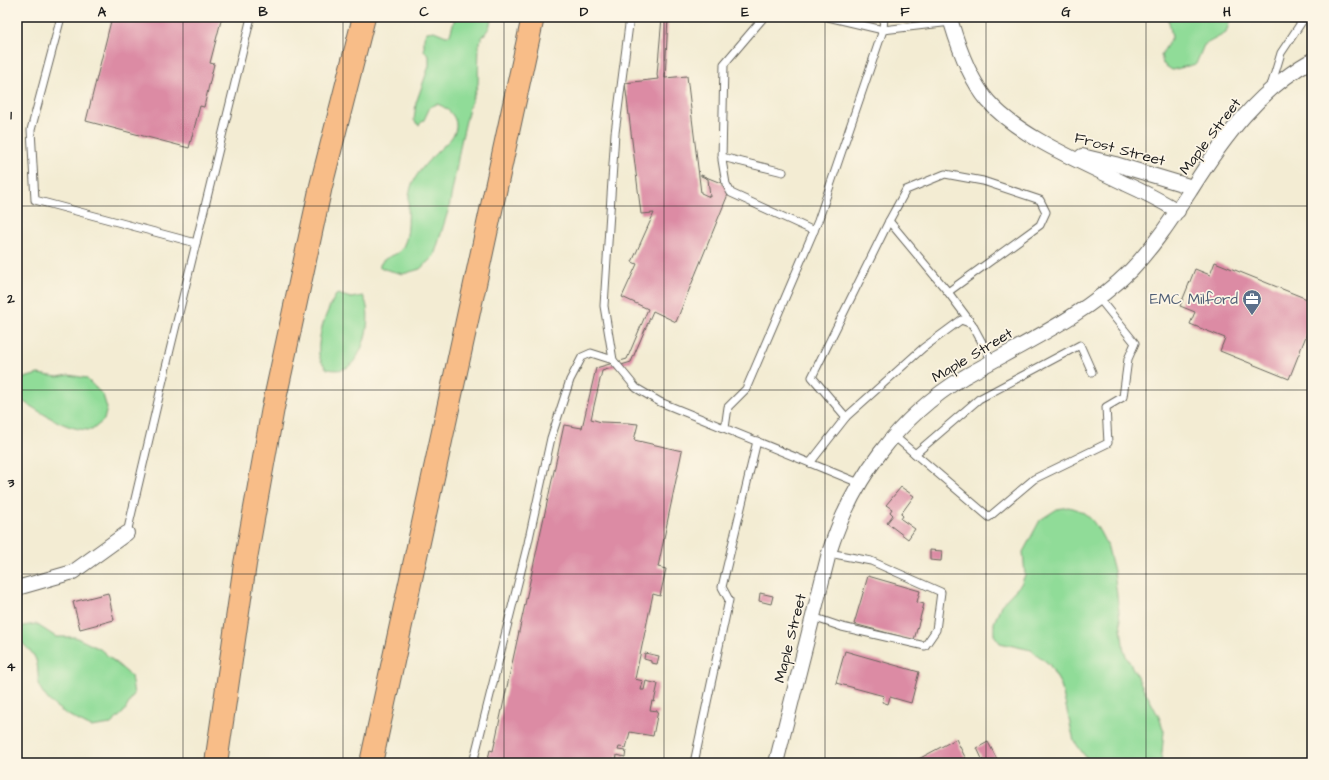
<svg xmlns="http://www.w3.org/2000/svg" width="1329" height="780" viewBox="0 0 1329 780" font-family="'Architects Daughter',sans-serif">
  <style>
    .green { fill: #90dc98; stroke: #567c5a }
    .building { fill: #dc8ba4 }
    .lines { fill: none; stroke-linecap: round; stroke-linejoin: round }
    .lane-casing { stroke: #67655c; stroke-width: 9 }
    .street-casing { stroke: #67655c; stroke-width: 16 }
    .highway-casing { stroke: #67655c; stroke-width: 24 }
    .lane { stroke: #fff; stroke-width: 7 }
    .street { stroke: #fff; stroke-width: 14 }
    .highway { stroke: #f8bd88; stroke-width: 22 }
    .grid { fill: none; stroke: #1c1c1c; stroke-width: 1; stroke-opacity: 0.55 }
    .labels { text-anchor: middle; stroke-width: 3.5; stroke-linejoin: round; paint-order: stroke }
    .street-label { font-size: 15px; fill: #1c1c1c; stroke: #fcf5e5 }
    .service-label { font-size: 15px; fill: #4e5e75; stroke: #fcf5e5; text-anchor: end }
    .neatline { fill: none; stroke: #1c1c1c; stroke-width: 1.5 }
    .grid-label { font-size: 13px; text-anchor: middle; font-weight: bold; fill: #1c1c1c }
  </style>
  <rect width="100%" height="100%" fill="#fcf5e5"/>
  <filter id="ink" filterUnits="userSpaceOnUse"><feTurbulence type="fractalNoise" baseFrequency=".025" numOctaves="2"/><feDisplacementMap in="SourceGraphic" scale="8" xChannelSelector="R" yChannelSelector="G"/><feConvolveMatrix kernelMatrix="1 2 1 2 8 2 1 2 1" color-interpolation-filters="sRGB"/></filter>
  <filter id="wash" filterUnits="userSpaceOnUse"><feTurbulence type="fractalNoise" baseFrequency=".012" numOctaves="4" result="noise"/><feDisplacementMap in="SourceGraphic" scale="16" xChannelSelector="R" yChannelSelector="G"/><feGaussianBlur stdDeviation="0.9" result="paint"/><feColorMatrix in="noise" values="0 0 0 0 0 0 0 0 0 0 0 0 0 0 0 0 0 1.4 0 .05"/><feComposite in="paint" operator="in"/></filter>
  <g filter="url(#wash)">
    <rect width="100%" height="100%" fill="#f3ecd3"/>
    <!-- green -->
    <g class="green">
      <path d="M455,17H492L489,28L479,42L478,84L469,108L461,142L449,208L434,256L420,269L403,274L380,268V265C384,255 398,257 403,247C413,228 404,203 412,184C418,171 429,160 439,150C444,145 450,141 454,134C461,120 449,108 437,104L430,107L424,120L419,125L417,124L414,120L416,103L429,66V56L424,50V37L427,32L434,31L446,36L450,35Z"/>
      <polygon points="1168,17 1231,17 1226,33 1204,45 1196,64 1172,70 1163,64 1161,55 1172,37"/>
      <path d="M338,294L351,298L363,296C374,313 365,355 348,367C342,371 334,370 327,369C324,365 320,361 319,355C317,336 326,311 336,295Z"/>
      <path d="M38,374L58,377L69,375L86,378L103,395L107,408L104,420L92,430C65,431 40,411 17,398V384L21,379Z"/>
      <path d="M1068,507C1089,510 1098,527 1106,544H1107L1114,571L1124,652L1159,717L1164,731L1161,763H1090L1074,741L1061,685L1049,664L1031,650L1000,643L994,635V623L1001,605L1021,584L1025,575L1023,552L1040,520L1057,509Z"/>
      <path d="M36,624L56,637H75L100,649L131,676L134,694L124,712L111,724L91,727C72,717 50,708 40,688C37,679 39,668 36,660C31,646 12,643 23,626Z"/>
    </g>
    <g id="blocks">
      <!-- building -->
      <g class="building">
        <polygon points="112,17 222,17 210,63 214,64 204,107 200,106 189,148 86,121"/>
        <polygon points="662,17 668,17 665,78 687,76 701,193 710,197 708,179 701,176 701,175 731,187 676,322 653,311 631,362 602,371 591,419 601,422 628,423 638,424 634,440 682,451 658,567 666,569 660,596 653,594 635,679 643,681 641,690 644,690 646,681 658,684 654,702 652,701 650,710 658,711 653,736 630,732 626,748 619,747 618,750 626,751 625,757 617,755 616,763 487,763 490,750 493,751 564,425 582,428 596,368 627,359 648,309 622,297 637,264 632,262 654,213 641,214 625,83 658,79 657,75"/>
        <polygon points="1215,262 1312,301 1312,321 1289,379 1220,351 1225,338 1190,324 1195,312 1180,306 1195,269 1210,275"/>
        <polygon points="901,487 914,496 901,514 903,516 901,519 915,529 908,539 887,523 893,515 890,512 892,509 886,505"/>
        <polygon points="930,550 942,551 941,561 930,560"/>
        <polygon points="868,576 920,591 917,602 924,604 914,640 854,624"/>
        <polygon points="108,593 114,620 80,629 73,602"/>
        <polygon points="760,593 773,596 771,604 759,601"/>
        <polygon points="845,651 919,672 911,703 890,697 888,704 882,702 884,696 836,683"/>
        <polygon points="645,653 659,656 657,664 651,663 651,661 644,659"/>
        <polygon points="956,739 968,763 913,763 913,762"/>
        <polygon points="988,742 999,763 984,763 977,748"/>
      </g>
    </g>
  </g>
  <g filter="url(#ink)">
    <use href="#blocks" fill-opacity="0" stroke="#67655c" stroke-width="1"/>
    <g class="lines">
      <defs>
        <g id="lane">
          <polyline points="61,17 31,130 35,200 196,243"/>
          <polyline points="630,17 615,133 604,306 613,360 636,388 660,402 859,483"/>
          <polyline points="764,17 724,64 722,160 726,184 731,193 814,231"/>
          <polyline points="884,17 883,30 951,22 950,19"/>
          <polyline points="1271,86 1281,53 1305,17"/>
          <polyline points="722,157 783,172"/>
          <polyline points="889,221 948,292"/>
          <polyline points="846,417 812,377 889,221 906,190 945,174 983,181 1040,200 1046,212 1040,225 948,292 972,324"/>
          <polyline points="725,428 728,407 746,389 818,221 883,30 828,17"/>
          <polyline points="894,436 989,517 1034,479 1108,443 1106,407 1123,397 1128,359 1135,343 1098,297"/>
          <polyline points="915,454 979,399 1080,345 1092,372"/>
          <polyline points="810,463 846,417 923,348 961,320 972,324 992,361"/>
          <polyline points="127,533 170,350 251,17"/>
          <polyline points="813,617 842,627 925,646 936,630 941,592 871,561 829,553"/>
          <polyline points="473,763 528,543 551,438 570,380 582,357 591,353 613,360"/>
          <polyline points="694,763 729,600 722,587 757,441"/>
        </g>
        <g id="street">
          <path d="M951,22C959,49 970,80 988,101C1019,137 1084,163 1126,184C1144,192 1161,201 1178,211"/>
          <polyline points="1082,156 1115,164 1192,187"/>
          <polyline points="17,588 73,572 127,533"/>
          <path d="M776,763L829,553C852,480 898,417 964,377C1020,345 1085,316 1131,270C1155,245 1173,217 1192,188C1224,137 1259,90 1312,60"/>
        </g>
        <g id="highway">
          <polyline points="216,763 245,564 273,408 321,186 364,17"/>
          <polyline points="371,763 533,17"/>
        </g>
      </defs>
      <!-- lane casing -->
      <use href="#lane" class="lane-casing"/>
      <!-- street casing -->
      <use href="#street" class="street-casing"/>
      <!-- highway casing -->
      <use href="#highway" class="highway-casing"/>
      <!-- lane -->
      <use href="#lane" class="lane"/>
      <!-- street -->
      <use href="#street" class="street"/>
      <!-- highway -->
      <use href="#highway" class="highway"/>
    </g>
  </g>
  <!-- grid -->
  <path class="grid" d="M183,17V763M343,17V763M504,17V763M664,17V763M825,17V763M986,17V763M1146,17V763M17,206H1312M17,390H1312M17,574H1312"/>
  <!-- icons -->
  <defs>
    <symbol id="office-pin" viewBox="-11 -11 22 30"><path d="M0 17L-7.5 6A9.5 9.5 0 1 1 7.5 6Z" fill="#5c6f8a" stroke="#fcf5e5"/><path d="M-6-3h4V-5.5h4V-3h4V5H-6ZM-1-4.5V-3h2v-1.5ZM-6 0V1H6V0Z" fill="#fff"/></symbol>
  </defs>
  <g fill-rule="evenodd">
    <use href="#office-pin" x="1241" y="288" width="22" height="30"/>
  </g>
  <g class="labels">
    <!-- street labels -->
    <g class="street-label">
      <text transform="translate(1210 136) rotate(-53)" y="5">Maple Street</text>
      <text transform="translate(1120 149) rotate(15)" y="5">Frost Street</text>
      <text transform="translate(972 355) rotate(-31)" y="5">Maple Street</text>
      <text transform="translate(790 638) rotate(-76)" y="5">Maple Street</text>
    </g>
    <!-- service labels -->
    <g class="service-label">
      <text x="1238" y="304">EMC Milford</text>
    </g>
  </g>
  <!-- margin -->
  <rect width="1329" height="780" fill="none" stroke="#fcf5e5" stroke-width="44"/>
  <rect x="22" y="22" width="1285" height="736" class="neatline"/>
  <g class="grid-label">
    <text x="102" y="16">A</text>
    <text x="263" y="16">B</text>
    <text x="424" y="16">C</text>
    <text x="584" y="16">D</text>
    <text x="745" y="16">E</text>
    <text x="905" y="16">F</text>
    <text x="1066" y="16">G</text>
    <text x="1227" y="16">H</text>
    <text x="11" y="119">1</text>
    <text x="11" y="303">2</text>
    <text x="11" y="487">3</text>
    <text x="11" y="671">4</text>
  </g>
</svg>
